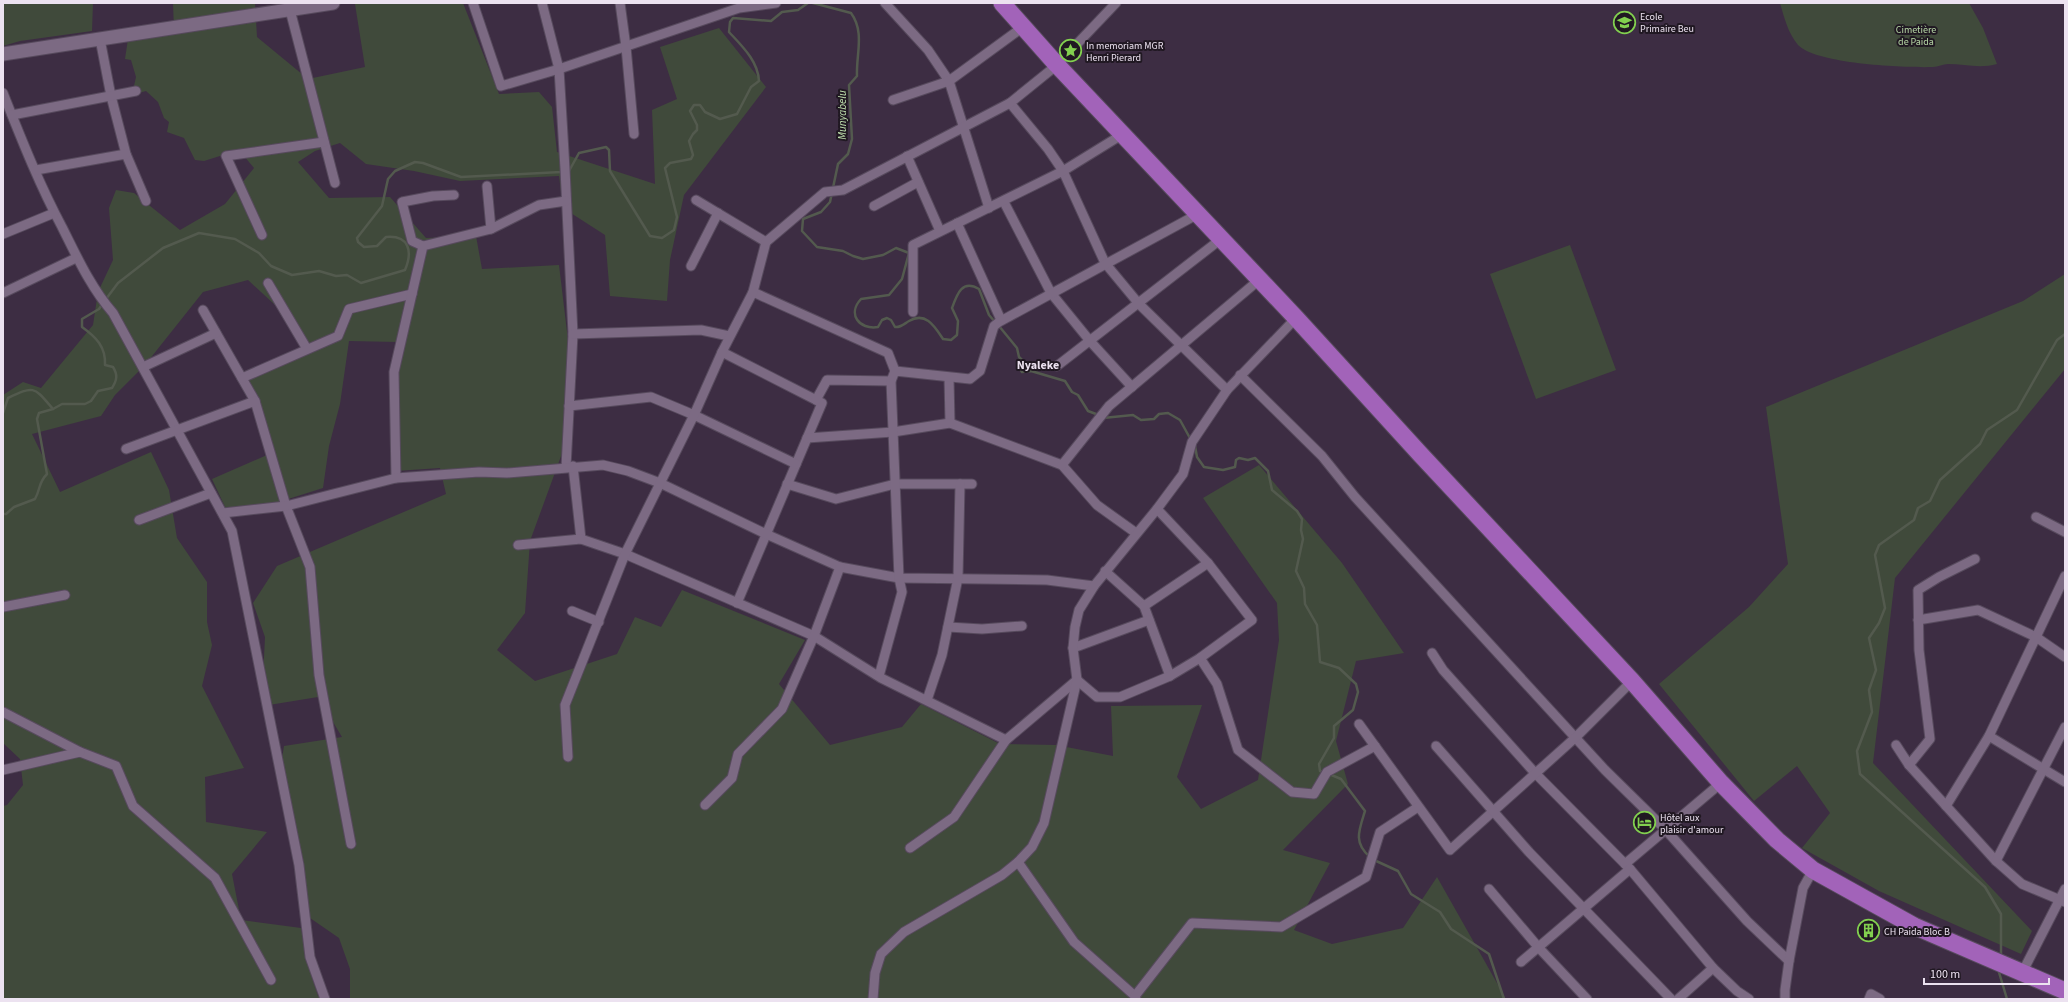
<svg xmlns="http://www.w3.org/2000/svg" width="2068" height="1002" viewBox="0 0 2068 1002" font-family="'Source Sans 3',sans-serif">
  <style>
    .green { fill: #404a3b }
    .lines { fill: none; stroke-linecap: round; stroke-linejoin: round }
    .stream { stroke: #535a4e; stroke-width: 2.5 }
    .street-casing { stroke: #574a5d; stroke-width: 11 }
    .secondary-casing { stroke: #574a5d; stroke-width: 15 }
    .highway-casing { stroke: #574a5d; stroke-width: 19 }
    .street { stroke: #7c6a83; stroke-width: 9 }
    .secondary { stroke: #7c6a83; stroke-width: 13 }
    .highway { stroke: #a263b9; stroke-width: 17 }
    .labels { text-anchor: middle; stroke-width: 4; stroke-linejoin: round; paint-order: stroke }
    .poi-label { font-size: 10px; fill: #ece2f0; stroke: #201822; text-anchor: start }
    .park-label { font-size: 10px; fill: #b8d9a7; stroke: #201822 }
    .water-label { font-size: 11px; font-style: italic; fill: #bfdfae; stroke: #201822 }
    .quarter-label { font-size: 12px; font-weight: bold; fill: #ece2f0; stroke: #201822 }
  </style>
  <rect width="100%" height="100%" fill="#3d2d43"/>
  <!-- green -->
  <g class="green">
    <polygon points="3,3 93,3 92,31 20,41 3,46"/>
    <polygon points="173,3 255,3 257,37 308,79 365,67 355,4 463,3 499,94 539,92 552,107 557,152 655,184 652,110 677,99 660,47 719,28 766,87 684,195 670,260 667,301 610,296 605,235 563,208 559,176 460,181 414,171 366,164 340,143 315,151 298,162 329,198 390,197 426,238 476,236 482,269 559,265 568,340 564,448 530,541 525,613 497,650 535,681 617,654 635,617 661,627 682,590 805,640 779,684 830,745 902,727 921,704 1000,744 1056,745 1113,756 1111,706 1202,705 1177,777 1201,809 1258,780 1279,640 1277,603 1203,498 1259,465 1342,563 1404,653 1356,661 1336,741 1348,784 1283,850 1330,863 1294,930 1332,944 1403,928 1437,877 1506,999 350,999 350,969 339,938 310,918 280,771 284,746 342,737 318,697 269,705 263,678 265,637 253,603 277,566 446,494 440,468 396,471 398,342 349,341 340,404 329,446 323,488 263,507 226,509 212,479 267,455 248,373 308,346 275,305 248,280 203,292 145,365 115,395 101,416 32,434 60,492 151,452 169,490 177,538 207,582 207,622 212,645 202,686 244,768 205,777 206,822 267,832 232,874 241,920 301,928 306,959 318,996 330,999 3,999 3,806 7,805 23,785 20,759 3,743 3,395 23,382 41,388 93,325 98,292 113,260 109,208 116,190 134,193 180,230 225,204 254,168 239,150 204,161 195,160 184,138 167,132 169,122 164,118 158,102 146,91 132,95 136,77 131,60 125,59 128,39 174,31"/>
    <path d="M1780,3H1969L1983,28L1997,64C1980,69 1964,64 1948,64C1943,64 1938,67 1933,67C1906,68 1816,64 1798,45C1788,33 1784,17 1780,3Z"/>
    <polygon points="1570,245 1616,370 1536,399 1490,274"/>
    <polygon points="2065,274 2065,369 1895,578 1873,763 2032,931 2021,954 1879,891 1802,848 1830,813 1797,766 1754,801 1659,684 1749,607 1788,564 1766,407 2023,301"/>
  </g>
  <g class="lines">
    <!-- stream -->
    <g class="stream">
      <path d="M813,3L851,13C865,32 856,54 857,76L849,85L852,139L848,154L838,164L830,202L821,212L803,219L802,231L817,247L843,251L853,256L863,259L883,255L896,248L909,253L902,279L889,295L861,299C847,314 859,330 878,327L882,320L887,318L891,320L895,327C900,328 904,324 909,321C926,311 935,327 943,339L951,340L957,335L958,321L952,308C957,294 962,279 979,289L989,315L995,322"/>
      <path d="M106,299L118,283L163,248L199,233L235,239L259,253L271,266L292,275L319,271L336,276L347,275L361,283L405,270C413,251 409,235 386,237L377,246L364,247L358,242L357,238L382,206L388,179L395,171L415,162L423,163L461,177L561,172L569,171L579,153L606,147L609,150L610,171L650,236L662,238L674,230L677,217L665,168L670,163L691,159L693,155L689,141L693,134L697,130V125L690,111L694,105H700L705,112L720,119L737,114L751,87L759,81C758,61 742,46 729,32L730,22L733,18L771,21L782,12L798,10L808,3"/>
      <polyline points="999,326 1017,348 1019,357 1024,362 1020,369 1022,372 1031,371 1065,381 1072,392 1078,395 1088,411 1096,414 1098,417"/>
      <path d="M3,413L8,398C35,385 34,387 53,409L62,404H85L91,401L98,391L112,388C117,380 118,375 113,367L105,365C106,347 96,337 82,327V319L99,309L103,303"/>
      <polyline points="1103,418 1133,415 1141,420 1154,419 1159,414 1168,413 1180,420 1191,440"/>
      <polyline points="1195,446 1197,457 1204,467 1223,470 1235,467 1236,460 1239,458 1248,460 1255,458 1268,471 1272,490 1297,511 1302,519 1301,530 1303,539 1296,571 1304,588 1305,604 1317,625 1320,662 1339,668 1356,684 1358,692 1353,710 1334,726 1334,738 1319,764 1320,771 1324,772"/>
      <path d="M3,514H6L14,507L35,499C41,488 38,483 47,474L37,419L39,413L53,409"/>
      <path d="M1329,774L1341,779L1365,811C1359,830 1353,843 1370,857"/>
      <polyline points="1374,860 1398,871 1411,894 1440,912 1451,929 1489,954 1504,999"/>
      <polyline points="2001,955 2001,914 1985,887 1860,774 1857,751 1872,712 1869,690 1876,670 1869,638 1879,623 1885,608 1875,555 1879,545 1914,520 1918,508 1930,501 1940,480 1980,444 1987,430 2017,410 2057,340 2065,334"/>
      <polyline points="1998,969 2007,999"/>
    </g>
    <defs>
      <g id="street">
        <polyline points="473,3 501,86 559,69 739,8 776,3"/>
        <polyline points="542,3 559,69 565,169 573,334 566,467"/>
        <polyline points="620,3 626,47 634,134"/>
        <polyline points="885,3 928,50 949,81 989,208"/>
        <polyline points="290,10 335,183"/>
        <polyline points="100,39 111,96 126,154 146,201"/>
        <path d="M3,93C21,138 39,184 62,227C77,257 91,288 113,313L232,531L299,865L310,957L325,999"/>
        <polyline points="893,100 949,81 1023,27"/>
        <polyline points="1010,103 1048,149 1063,171 1105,263 1139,304 1227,390"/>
        <polyline points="12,115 136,91"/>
        <polyline points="907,156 940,231"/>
        <polyline points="36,170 126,154"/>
        <polyline points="487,186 491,229"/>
        <polyline points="696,200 766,242"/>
        <polyline points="1004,202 1051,293 1090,341 1132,387"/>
        <polyline points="874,206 918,182"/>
        <polyline points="957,223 1001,320"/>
        <polyline points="3,234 54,213"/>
        <polyline points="262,235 226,156 324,142"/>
        <polyline points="423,246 412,241 402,202 433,196 454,195"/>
        <polyline points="691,266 718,213"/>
        <polyline points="268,283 307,349"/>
        <polyline points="753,292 888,353 895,371"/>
        <polyline points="3,293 76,258"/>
        <polyline points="203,310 255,401 286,506 310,567 319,675 351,844"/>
        <polyline points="913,312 913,245 1063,171 1123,134"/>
        <polyline points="573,334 701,330 729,336"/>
        <polyline points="722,352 822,403 737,603"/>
        <polyline points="1057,366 1221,239"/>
        <polyline points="143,367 216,333"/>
        <polyline points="1240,375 1322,456 1355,497 1605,770 1665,829 1747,921 1789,961"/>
        <polyline points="242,378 338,336 349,309 412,294"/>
        <polyline points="949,378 950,423"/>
        <polyline points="816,400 827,380 891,381"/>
        <polyline points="569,406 651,397 694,415 796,464"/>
        <polyline points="807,438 893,432 950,423 1062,465 1097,505 1136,533"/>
        <polyline points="126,449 255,401"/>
        <polyline points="1062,465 1109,406 1259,280"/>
        <polyline points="573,466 581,539"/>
        <polyline points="396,478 394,372 423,246 491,229 539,205 566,201"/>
        <polyline points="787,484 836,499 895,484 972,484"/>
        <polyline points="223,513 286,506 396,478 479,472 507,473 603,465 628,471 660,483 766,534 840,567 899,578 1047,580 1094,586"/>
        <polyline points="2036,517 2065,532"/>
        <polyline points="139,520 211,493"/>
        <polyline points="518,545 581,539 625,554 814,636 881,678 1006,740"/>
        <polyline points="1105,571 1144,606 1170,676"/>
        <polyline points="1144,606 1208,563"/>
        <polyline points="3,607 65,595"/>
        <polyline points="572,611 599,622"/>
        <polyline points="1918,620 1978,610 2036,637 2065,657"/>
        <polyline points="948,627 982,629 1022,626"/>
        <polyline points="1073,648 1149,620"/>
        <polyline points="1432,653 1443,670 1535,773 1630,869 1713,968 1737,991 1749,999"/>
        <polyline points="1200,658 1217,684 1238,750 1292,792 1314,794 1327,772 1375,746"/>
        <polyline points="879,676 902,592 899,578 891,381 895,371 970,379 980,371 994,326 999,322 1198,214"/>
        <polyline points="927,700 942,655 958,578 960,484"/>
        <polyline points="3,712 80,752 116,766 133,806 215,878 271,980"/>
        <polyline points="1359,724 1450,850 1576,737 1632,681"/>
        <polyline points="1989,736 2065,782"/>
        <polyline points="1896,745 1909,765 1996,861 2022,884 2065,902"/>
        <polyline points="1436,746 1529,852 1671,999"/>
        <polyline points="568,757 565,705 625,554 694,415 722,352 753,292 766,242 825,192 843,190 1010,103 1057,65 1116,3"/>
        <polyline points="1909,765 1930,739 1919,650 1918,590 1939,577 1975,559"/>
        <polyline points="3,770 80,752"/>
        <polyline points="705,805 732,778 738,754 782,709 814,636 840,567"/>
        <polyline points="1946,806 1989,736 2065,576"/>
        <polyline points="910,848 954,817 1006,740 1077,680 1097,697 1120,697 1170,676 1200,658 1252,620 1208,563 1157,509"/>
        <polyline points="1996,861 2065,727"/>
        <polyline points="1018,862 1074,942 1135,996 1136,999"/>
        <polyline points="1625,864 1721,783"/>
        <polyline points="1489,889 1539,948 1587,999"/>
        <polyline points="1521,962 1630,869"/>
        <polyline points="2023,971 2065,889"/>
        <polyline points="1135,996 1192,923 1281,927 1366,877 1380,832 1418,807"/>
        <polyline points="873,999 875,973 881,954 904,932 1002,875 1018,862 1032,847 1044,823 1077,680 1073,648 1075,627 1079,610 1094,586 1157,509 1183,474 1192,442 1227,390 1296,318"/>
        <polyline points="1678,999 1713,968"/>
        <polyline points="1785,999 1785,990 1789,961 1803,888 1813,870"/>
        <polyline points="1869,999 1871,994 1880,999"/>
      </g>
      <polyline id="secondary" points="3,54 333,3"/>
      <polyline id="highway" points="1002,3 1057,65 1296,318 1421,455 1632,681 1721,783 1777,840 1813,870 1914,926 2065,991"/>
    </defs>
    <!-- street casing -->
    <use href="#street" class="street-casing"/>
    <!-- secondary casing -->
    <use href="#secondary" class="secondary-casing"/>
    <!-- highway casing -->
    <use href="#highway" class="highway-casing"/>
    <!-- street -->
    <use href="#street" class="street"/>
    <!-- secondary -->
    <use href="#secondary" class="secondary"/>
    <!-- highway -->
    <use href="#highway" class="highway"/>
  </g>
  <!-- icons -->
  <defs>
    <symbol id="school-ring" viewBox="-11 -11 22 22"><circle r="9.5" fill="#201822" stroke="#82d04f" stroke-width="1.5"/><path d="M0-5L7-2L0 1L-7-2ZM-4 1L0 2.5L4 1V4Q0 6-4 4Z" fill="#82d04f"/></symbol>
    <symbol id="sight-ring" viewBox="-11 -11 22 22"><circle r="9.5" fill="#201822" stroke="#82d04f" stroke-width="1.5"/><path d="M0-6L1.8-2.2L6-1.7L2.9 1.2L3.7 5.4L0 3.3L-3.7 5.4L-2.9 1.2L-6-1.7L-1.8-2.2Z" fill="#82d04f"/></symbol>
    <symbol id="hotel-ring" viewBox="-11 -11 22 22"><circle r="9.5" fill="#201822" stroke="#82d04f" stroke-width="1.5"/><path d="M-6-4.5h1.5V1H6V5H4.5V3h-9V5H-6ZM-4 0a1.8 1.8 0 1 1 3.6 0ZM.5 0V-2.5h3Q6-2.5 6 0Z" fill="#82d04f"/></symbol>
    <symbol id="building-ring" viewBox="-11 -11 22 22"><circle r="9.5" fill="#201822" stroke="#82d04f" stroke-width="1.5"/><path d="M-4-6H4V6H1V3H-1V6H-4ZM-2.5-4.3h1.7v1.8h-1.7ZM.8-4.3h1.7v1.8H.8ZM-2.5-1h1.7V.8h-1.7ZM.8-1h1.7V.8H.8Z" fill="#82d04f"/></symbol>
  </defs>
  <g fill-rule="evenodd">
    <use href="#school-ring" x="1612" y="10" width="25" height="25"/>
    <use href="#sight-ring" x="1058" y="38" width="25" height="25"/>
    <use href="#hotel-ring" x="1632" y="810" width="25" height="25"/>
    <use href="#building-ring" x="1856" y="918" width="25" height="25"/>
  </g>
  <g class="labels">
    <!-- poi labels -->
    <g class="poi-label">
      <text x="1640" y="20">Ecole<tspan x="1640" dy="12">Primaire Beu</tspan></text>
      <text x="1086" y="49">In memoriam MGR<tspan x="1086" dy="12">Henri Pierard</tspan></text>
      <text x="1660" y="821">Hôtel aux<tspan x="1660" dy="12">plaisir d'amour</tspan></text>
      <text x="1884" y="935">CH Paida Bloc B</text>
    </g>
    <!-- park labels -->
    <g class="park-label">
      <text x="1916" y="33">Cimetière<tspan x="1916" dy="12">de Paida</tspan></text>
    </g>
    <!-- water labels -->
    <g class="water-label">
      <text transform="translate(842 115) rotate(-90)" y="4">Munyabelu</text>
    </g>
    <!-- quarter labels -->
    <g class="quarter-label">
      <text x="1038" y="369">Nyaleke</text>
    </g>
  </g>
  <!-- border -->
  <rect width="2068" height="1002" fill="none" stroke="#ece2f0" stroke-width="8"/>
  <!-- scale -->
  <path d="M1924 978v6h125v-6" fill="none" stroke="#ece2f0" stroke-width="2"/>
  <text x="1930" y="978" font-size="12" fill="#ece2f0" stroke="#201822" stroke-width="3" paint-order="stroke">100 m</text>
</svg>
